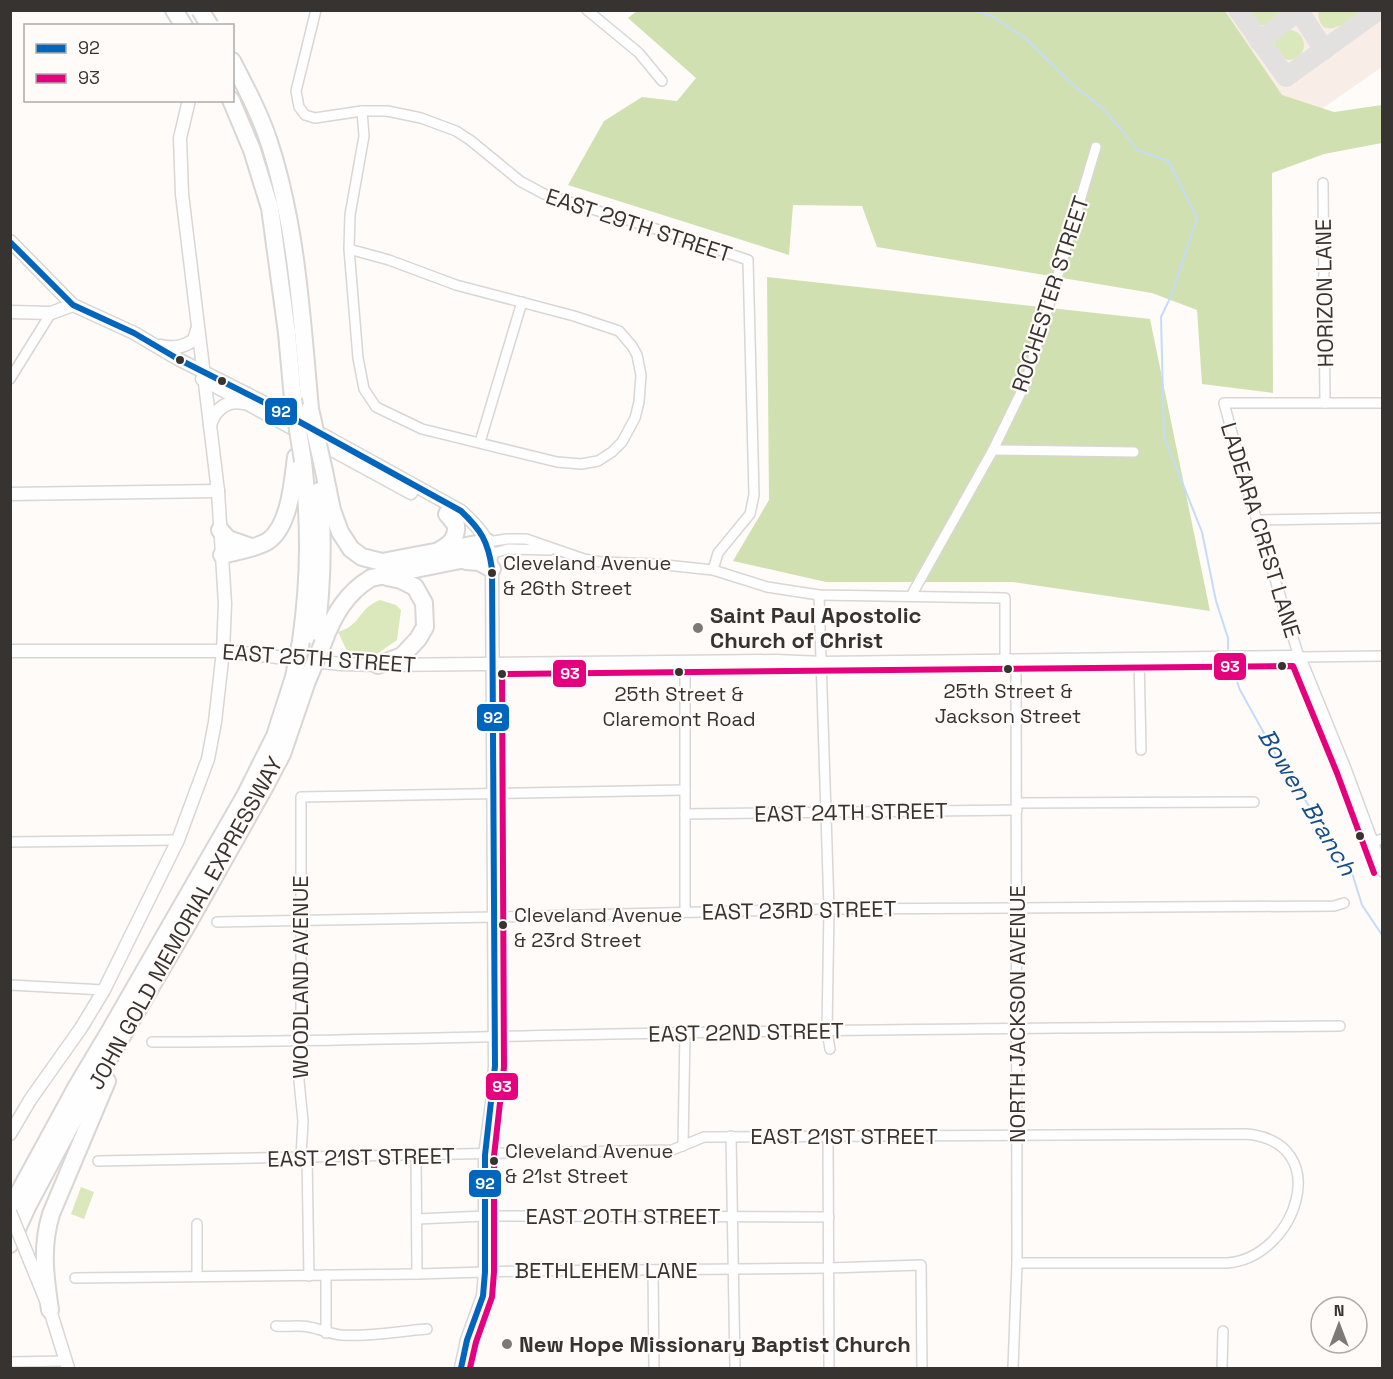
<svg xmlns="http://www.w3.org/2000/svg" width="1393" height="1379" viewBox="0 0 1393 1379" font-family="'Space Grotesk',sans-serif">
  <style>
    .built { fill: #f9eee7 }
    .green { fill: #dbe8bc }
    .forest { fill: #d1e0b0 }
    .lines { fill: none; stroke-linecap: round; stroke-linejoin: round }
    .stream { stroke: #c5dcf8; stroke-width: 2 }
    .taxiway { stroke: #e3e1e0; stroke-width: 20 }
    .street-casing { stroke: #d9d6d4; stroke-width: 12 }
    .secondary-casing { stroke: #d9d6d4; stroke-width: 15 }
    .highway-casing { stroke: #d9d6d4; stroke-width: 20 }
    .street { stroke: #fffefe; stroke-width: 9 }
    .secondary { stroke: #fffefe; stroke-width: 12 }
    .highway { stroke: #fffefe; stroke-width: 16 }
    .secondary-bridge-casing { stroke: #d9d6d4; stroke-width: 15; stroke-linecap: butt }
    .highway-bridge-casing { stroke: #d9d6d4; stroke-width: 20; stroke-linecap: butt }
    .secondary-bridge { stroke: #fffefe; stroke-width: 12 }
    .highway-bridge { stroke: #fffefe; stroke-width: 16 }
    .bus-1-casing { stroke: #fffbf8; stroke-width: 10 }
    .bus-2-casing { stroke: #fffbf8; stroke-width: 10 }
    .bus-1 { stroke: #0065bd; stroke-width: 6 }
    .bus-2 { stroke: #e5007d; stroke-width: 6 }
    .bus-dot { fill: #373331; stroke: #fffbf8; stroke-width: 2 }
    .poi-dot { fill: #7d7977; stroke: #fffbf8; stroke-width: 2 }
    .labels { text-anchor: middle; stroke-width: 4.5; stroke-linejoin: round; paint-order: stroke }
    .bus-label { font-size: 20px; fill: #373331; stroke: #fffbf8; text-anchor: start }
    .street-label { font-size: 22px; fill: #373331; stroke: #fffbf8 }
    .poi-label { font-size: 22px; font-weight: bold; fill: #373331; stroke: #fffbf8; text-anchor: start }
    .water-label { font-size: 24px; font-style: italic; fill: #134e8a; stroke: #fffbf8 }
    .line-badge { stroke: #fffbf8; stroke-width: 2 }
    .badge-label { font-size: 16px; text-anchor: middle; font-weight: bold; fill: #fff }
  </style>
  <rect width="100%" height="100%" fill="#fefbf9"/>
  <!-- built -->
  <polygon class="built" points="1222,11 1382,11 1382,67 1287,133"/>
  <!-- green -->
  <g class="green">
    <path d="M1247,11V10L1290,11C1276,21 1256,37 1247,11Z"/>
    <path d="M1318,11V10L1363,11C1350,20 1319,45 1318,11Z"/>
    <circle cx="1289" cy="45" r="15"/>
    <path d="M380,600L396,605L401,610L397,640L374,656L346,655L347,651L338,632C362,625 357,609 380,600Z"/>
    <polygon points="81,1187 94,1192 84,1219 71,1214"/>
  </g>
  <!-- forest -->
  <g class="forest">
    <polygon points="637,11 1225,11 1282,95 1334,112 1382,105 1382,143 1324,154 1272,173 1273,393 1202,384 1197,310 1152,293 877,247 862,206 793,205 789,255 568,185 604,121 642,97 677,101 696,78 628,18"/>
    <polygon points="767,277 1150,319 1210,611 1013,582 826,582 733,561 769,500"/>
  </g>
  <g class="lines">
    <!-- stream -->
    <g class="stream">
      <polyline points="971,10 990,15 1025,38 1074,86 1101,107 1121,129 1137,150 1168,161 1197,218 1172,294 1161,317 1164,437 1202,532 1216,601 1228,638 1228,649"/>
      <polyline points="1232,668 1240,690 1275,753 1327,834 1333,847 1352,873 1362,905 1382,935"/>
    </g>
    <!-- taxiway -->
    <g class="taxiway">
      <polyline points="1238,10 1286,77 1379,10"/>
      <polyline points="1299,11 1324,50"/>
      <polyline points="1259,41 1300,10"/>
    </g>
    <defs>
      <g id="street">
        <polyline points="316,10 296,91 299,107 305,115 315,118 362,111 387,111 421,118 456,131 470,140 520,181 544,194 672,234 748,260 754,495 750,514 718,553 713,570"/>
        <polyline points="587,10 639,53 662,81"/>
        <polyline points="1323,183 1325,403"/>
        <polyline points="349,249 389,260 456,285 574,316 619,331 632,346 637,355 641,375 639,402 635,418 622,442 612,452 598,461 581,464 557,462 422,429 376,407 364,389 358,358 349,249 350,215 364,136 362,111"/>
        <polyline points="10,379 51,313"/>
        <polyline points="1382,403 1224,403 1246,485 1299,657 1382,656"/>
        <polyline points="480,442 522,302"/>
        <polyline points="993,450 1134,452"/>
        <polyline points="1257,520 1382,518"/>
        <polyline points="487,542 507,539 526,539 584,559 601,562 656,564 713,570 767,587 819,595 1005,598 1005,660"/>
        <polyline points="490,554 508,549 550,550"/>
        <polyline points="819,595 829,909 827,1031 830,1049"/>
        <polyline points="911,596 993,450 1026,382 1096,147"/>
        <polyline points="1139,658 1141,750"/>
        <polyline points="685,662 685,911"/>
        <polyline points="1017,803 1254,802"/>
        <polyline points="685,814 1017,810"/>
        <polyline points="10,842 178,840"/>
        <polyline points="1373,842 1382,839"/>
        <polyline points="217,922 495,917 829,909 1334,906 1344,903"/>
        <polyline points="10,985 104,990"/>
        <path d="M152,1042C305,1042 458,1037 612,1034C854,1029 1097,1028 1340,1026"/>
        <polyline points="731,1136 735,1368"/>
        <polyline points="828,1137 829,1368"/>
        <polyline points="683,1146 685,1033"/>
        <polyline points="416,1155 417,1274"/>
        <polyline points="301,1157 303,1121 299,1081 301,1042 301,797 685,790"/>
        <polyline points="307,1158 309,1276"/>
        <path d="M98,1161L672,1150L704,1137L1246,1134C1336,1142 1296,1258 1227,1263H1017"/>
        <polyline points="417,1219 485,1216 829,1217"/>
        <polyline points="197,1224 197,1276"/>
        <polyline points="653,1270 654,1368"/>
        <polyline points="75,1278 417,1274 521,1271 829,1268 921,1265 922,1368"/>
        <path d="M276,1326C287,1327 299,1325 309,1327C321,1329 330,1334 341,1335C371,1337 398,1331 427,1329"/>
        <polyline points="326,1333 326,1275"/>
        <polyline points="10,1362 67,1361"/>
        <polyline points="1013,1368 1017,1263 1016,660"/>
        <polyline points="1222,1368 1223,1331"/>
      </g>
      <g id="secondary">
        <path d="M10,241L73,305L134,333L178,359L269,405L461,511C484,532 488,538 492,569L495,1066L493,1096L485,1155V1272L483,1296L467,1340L461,1368"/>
        <polyline points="10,312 51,313 73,305"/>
        <path d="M161,346C174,349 183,347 194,340L197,330"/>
        <polyline points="202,379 411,493"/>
        <path d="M210,426C213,411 227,399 243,403"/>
        <polyline points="10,494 218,491"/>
        <polyline points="10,651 223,651 341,664 378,665 776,661 822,663 1299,657 1345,770 1382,870"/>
        <polyline points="10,1134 30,1100 81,1028 104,990 178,840 208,759 215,722 223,651 225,604 218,491 182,194 180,138 189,100"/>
        <polyline points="30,1261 50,1310 68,1368"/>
      </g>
      <g id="highway">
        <polyline points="174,10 184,26"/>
        <path d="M232,61C246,88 261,116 270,145C297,229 302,321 310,409"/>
        <polyline points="231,100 252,150 270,208 287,333 293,399"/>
        <polyline points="324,471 332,510 340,532 351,549 362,557 382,562 487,542"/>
        <polyline points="220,530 228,539 251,547"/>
        <path d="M440,550C451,544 457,538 456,525L447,514"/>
        <path d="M222,555C237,551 255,549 268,541C290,526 293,480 296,457"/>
        <polyline points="466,561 479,562 492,569"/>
        <path d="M301,641C310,577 310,524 303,461"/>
        <path d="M315,642C322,591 324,542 319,491"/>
        <path d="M323,643C333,616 346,593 371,578L490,554"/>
        <polyline points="378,665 402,656 418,639 425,627 424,603 415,587 401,580 387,577"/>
        <polyline points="10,1209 77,1086 111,1029 245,796 275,736 294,677"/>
        <polyline points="10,1244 28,1205 77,1113 190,920 264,788 282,754 307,681"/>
        <path d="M50,1310C45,1277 41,1247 51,1214L107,1081"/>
      </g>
    </defs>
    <!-- street casing -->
    <use href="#street" class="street-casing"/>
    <!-- secondary casing -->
    <use href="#secondary" class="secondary-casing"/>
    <!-- highway casing -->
    <use href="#highway" class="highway-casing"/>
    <!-- street -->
    <use href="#street" class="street"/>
    <!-- secondary -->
    <use href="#secondary" class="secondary"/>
    <!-- highway -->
    <use href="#highway" class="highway"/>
    <defs>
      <polyline id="secondary-bridge" points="10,1212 30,1261"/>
      <g id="highway-bridge">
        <polyline points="200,10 210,26"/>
        <polyline points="293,399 303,461"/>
        <polyline points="310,409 324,471"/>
        <polyline points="294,677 301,641"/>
        <polyline points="307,681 323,643"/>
      </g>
    </defs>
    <!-- secondary-bridge casing -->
    <use href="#secondary-bridge" class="secondary-bridge-casing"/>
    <!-- highway-bridge casing -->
    <use href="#highway-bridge" class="highway-bridge-casing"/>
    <!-- secondary-bridge -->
    <use href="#secondary-bridge" class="secondary-bridge"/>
    <!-- highway-bridge -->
    <use href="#highway-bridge" class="highway-bridge"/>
    <defs>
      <path id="bus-1" d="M10,242L73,305L134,333L178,359L269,405L461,511C481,530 488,541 492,569L495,1066L485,1155V1272L483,1296L467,1340L461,1368"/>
      <polyline id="bus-2" points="470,1368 476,1342 492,1297 494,1272 494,1156 504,1067 502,674 1293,666 1337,773 1374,873"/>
    </defs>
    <!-- bus-1 casing -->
    <use href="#bus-1" class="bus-1-casing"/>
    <!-- bus-2 casing -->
    <use href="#bus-2" class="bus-2-casing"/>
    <!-- bus-1 -->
    <use href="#bus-1" class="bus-1"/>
    <!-- bus-2 -->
    <use href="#bus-2" class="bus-2"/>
  </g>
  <!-- markers -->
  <g class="bus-dot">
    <circle cx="180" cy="360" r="5"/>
    <circle cx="222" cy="381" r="5"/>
    <circle cx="492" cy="573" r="5"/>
    <circle cx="1282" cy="666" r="5"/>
    <circle cx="1008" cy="669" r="5"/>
    <circle cx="679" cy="672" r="5"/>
    <circle cx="502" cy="674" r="5"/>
    <circle cx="1360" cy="836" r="5"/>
    <circle cx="503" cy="925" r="5"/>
    <circle cx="494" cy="1161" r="5"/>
  </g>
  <g class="poi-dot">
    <circle cx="698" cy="628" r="6"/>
    <circle cx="507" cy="1344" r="6"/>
  </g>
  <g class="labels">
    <!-- bus labels -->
    <g class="bus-label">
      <text x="503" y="570">Cleveland Avenue<tspan x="503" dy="25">&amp; 26th Street</tspan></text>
      <text x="1008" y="698" text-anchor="middle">25th Street &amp;<tspan x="1008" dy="25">Jackson Street</tspan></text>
      <text x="679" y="701" text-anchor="middle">25th Street &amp;<tspan x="679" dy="25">Claremont Road</tspan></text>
      <text x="514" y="922">Cleveland Avenue<tspan x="514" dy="25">&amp; 23rd Street</tspan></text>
      <text x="505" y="1158">Cleveland Avenue<tspan x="505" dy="25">&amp; 21st Street</tspan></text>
    </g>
    <!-- street labels -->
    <g class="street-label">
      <text transform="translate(639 225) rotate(18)" y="8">EAST 29TH STREET</text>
      <text transform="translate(1324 293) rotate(-91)" y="8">HORIZON LANE</text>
      <text transform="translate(1050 294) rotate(-72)" y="8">ROCHESTER STREET</text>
      <text transform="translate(1261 530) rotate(73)" y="8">LADEARA CREST LANE</text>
      <text transform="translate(319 658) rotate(4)" y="8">EAST 25TH STREET</text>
      <text transform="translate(851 812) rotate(-1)" y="8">EAST 24TH STREET</text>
      <text transform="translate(799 910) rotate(-1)" y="8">EAST 23RD STREET</text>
      <text transform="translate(185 923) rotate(-61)" y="8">JOHN GOLD MEMORIAL EXPRESSWAY</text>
      <text transform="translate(300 977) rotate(-90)" y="8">WOODLAND AVENUE</text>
      <text transform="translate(1017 1014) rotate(-90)" y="8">NORTH JACKSON AVENUE</text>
      <text transform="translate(746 1032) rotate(-1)" y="8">EAST 22ND STREET</text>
      <text x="844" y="1144">EAST 21ST STREET</text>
      <text transform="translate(361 1157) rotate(-1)" y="8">EAST 21ST STREET</text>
      <text x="623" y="1224">EAST 20TH STREET</text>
      <text x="606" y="1278">BETHLEHEM LANE</text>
    </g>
    <!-- poi labels -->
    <g class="poi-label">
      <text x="710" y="623">Saint Paul Apostolic<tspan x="710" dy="25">Church of Christ</tspan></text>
      <text x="519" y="1352">New Hope Missionary Baptist Church</text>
    </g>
    <!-- water labels -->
    <g class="water-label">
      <text transform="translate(1307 802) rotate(59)" y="8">Bowen Branch</text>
    </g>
  </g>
  <g class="line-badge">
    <rect x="264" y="397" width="34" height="29" rx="6" fill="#0065bd"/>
    <rect x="1213" y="652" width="34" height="29" rx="6" fill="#e5007d"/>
    <rect x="552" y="659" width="35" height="29" rx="6" fill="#e5007d"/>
    <rect x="476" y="703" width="34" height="29" rx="6" fill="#0065bd"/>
    <rect x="485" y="1072" width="34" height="29" rx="6" fill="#e5007d"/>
    <rect x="468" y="1169" width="34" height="29" rx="6" fill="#0065bd"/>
  </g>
  <g class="badge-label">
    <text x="281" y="417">92</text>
    <text x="1230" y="672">93</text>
    <text x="570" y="679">93</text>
    <text x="493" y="723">92</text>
    <text x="502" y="1092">93</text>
    <text x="485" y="1189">92</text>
  </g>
  <!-- border -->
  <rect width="1393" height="1379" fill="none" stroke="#373331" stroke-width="24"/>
  <!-- legend -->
  <rect x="24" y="24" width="210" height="78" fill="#fffbf8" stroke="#afaba8" stroke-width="1.5"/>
  <rect x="36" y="44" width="30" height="9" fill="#0065bd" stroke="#afaba8" stroke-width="1.5"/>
  <text x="78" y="54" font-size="18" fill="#373331">92</text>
  <rect x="36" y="74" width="30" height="9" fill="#e5007d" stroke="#afaba8" stroke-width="1.5"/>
  <text x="78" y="84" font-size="18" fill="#373331">93</text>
  <!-- north arrow -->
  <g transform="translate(1339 1325)"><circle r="28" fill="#fffbf8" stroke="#afaba8" stroke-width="1.5"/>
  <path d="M0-4.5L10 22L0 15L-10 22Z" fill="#7d7977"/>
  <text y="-9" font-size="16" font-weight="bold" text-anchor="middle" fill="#373331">N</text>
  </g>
</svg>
